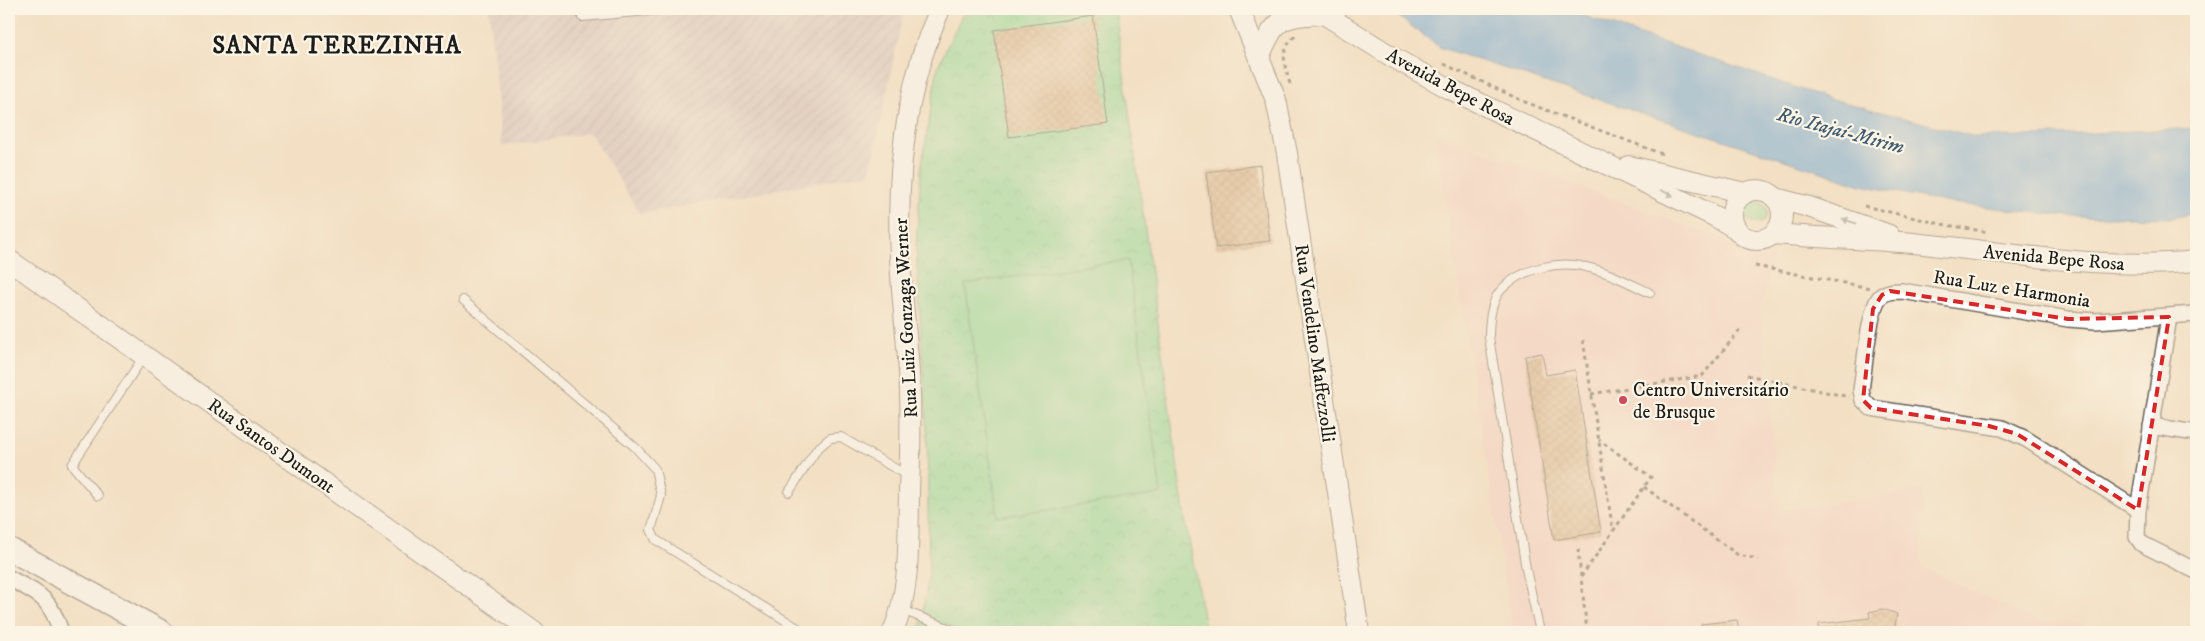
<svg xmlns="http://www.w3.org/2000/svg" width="2205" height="641" viewBox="0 0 2205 641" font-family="'IM FELL DW Pica',serif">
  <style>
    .built { fill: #f7d1c8 }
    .industrial { fill: url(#industrial-furrows) }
    .grass { fill: url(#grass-tufts); stroke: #567c5c }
    .park { fill: url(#park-crowns); stroke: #567c5c }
    .pitch { fill: #8fdd9b; stroke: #567c5c }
    .water { fill: #69a6da; stroke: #42617b }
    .building { fill: url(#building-cross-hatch) }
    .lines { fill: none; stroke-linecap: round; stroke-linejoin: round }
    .lane-casing { stroke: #676157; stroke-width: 10 }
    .street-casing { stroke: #676157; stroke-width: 18 }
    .secondary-casing { stroke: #676157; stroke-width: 22 }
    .primary-casing { stroke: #676157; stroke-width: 25 }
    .path { stroke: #676157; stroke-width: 3; stroke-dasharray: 4 4; stroke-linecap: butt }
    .lane { stroke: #fff; stroke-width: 8 }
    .street { stroke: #fff; stroke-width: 15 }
    .secondary { stroke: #fff; stroke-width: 20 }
    .primary { stroke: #fff; stroke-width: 22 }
    .oneway { fill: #999 }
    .marked { fill: none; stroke: #d62828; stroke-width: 4; stroke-dasharray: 10 6; stroke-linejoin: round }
    .poi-dot { fill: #d1495b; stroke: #fcf5e5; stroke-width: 2 }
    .labels { text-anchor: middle; stroke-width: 4.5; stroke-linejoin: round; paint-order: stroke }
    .street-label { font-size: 19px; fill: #1c1c1c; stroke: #fcf5e5 }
    .poi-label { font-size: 19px; fill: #1c1c1c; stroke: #fcf5e5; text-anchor: start }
    .water-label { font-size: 20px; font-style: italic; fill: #3f5a71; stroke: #fcf5e5 }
    .district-label { font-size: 24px; font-weight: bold; letter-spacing: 1px; fill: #1c1c1c; stroke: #fcf5e5 }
  </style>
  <defs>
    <pattern id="industrial-furrows" width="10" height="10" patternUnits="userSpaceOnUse" patternTransform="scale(1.25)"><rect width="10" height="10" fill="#d2bfc0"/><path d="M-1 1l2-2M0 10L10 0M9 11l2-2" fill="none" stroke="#b4a4a4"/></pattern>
    <pattern id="grass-tufts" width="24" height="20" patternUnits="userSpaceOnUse" patternTransform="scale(1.25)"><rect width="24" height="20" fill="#8fdd9b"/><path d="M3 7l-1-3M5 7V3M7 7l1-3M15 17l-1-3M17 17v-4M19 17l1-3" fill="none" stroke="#7bbd85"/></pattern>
    <pattern id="park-crowns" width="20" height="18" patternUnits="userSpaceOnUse" patternTransform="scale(1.25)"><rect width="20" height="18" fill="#8fdd9b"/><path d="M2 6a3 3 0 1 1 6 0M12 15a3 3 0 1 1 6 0" fill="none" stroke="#7bbd85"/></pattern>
    <pattern id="building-cross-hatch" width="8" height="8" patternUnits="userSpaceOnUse" patternTransform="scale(1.25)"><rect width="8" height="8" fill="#dab38a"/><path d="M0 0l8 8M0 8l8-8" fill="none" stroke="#ba9976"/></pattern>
  </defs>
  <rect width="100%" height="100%" fill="#fcf5e5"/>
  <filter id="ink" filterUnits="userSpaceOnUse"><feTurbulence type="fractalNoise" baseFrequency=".02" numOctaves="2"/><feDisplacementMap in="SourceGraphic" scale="10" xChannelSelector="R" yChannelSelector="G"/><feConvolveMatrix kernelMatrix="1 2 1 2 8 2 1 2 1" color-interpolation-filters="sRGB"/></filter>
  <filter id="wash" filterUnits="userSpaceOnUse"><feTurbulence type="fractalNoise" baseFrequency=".0096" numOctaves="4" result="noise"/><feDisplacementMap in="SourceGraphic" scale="20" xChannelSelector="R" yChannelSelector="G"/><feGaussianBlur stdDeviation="1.12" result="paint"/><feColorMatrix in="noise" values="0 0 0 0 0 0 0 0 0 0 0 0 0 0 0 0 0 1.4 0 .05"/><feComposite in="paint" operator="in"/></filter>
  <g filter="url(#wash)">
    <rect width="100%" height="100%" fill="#f3e0c4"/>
    <!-- built -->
    <polygon class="built" points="1435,134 1772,257 1761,310 1779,512 1923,490 1921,566 2038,622 2084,623 2085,632 1513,632"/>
    <!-- industrial -->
    <polygon class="industrial" points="489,9 904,9 870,173 640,214 590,133 502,146"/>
    <!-- grass -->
    <circle class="grass" cx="1756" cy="213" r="11"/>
    <!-- park -->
    <polygon class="park" points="979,9 1115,9 1184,513 1206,632 917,632 921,624 929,572 927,432 916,247 921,169 938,66 962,15"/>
    <!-- pitch -->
    <polygon class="pitch" points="1128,260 1161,494 998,517 965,284"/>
    <!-- water -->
    <polygon class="water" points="1388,9 1564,9 1821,96 1976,137 2055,135 2196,128 2196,213 2172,218 2068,216 1950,203 1861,185 1441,48"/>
    <g id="blocks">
      <!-- building -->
      <g class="building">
        <polygon points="1093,16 1108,124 1009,137 994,30"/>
        <polygon points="1260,165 1270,241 1216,248 1206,172"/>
        <polygon points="1542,353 1546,375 1575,370 1601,532 1554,540 1525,356"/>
        <polygon points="1883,609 1897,614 1894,632 1819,632 1819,624 1870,618 1869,612"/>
        <polygon points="1737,620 1739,632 1702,632 1701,624"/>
      </g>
    </g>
  </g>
  <g filter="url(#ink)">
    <use href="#blocks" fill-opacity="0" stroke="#676157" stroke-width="1"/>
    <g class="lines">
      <defs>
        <g id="lane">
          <polyline points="582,17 670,9"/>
          <polyline points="463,300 635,447 655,469 661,496 651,530 656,540 804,632"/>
          <polyline points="789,492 817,449 830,438 841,437 908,476"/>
          <polyline points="98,496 72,465 144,356"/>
          <polyline points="902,610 958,632"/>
          <path d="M1540,632L1526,569L1489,337C1489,322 1491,298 1504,287C1524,268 1559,260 1586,267C1609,272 1629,283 1650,293"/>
        </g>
        <g id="street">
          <polyline points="2169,317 2138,510 2137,537 2142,544 2196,571"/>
          <polyline points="2151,426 2196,433"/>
          <path d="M2138,510L2026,439L2002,428L1871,408L1863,400L1861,390C1864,371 1869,308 1880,297C1886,291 1894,291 1902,291L2068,319L2095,321L2196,314"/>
          <path d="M9,578C40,595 49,596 61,632"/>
        </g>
        <g id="secondary">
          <polyline points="1239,9 1276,100 1287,153 1359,632"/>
          <polyline points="1316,9 1394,58 1450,89 1714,216 1735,228"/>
          <path d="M1259,58C1275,18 1281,16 1323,14"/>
          <polyline points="1629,166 1745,193"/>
          <circle cx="1757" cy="215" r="25"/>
          <polyline points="1775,198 1809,207 1889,235"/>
          <path d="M1774,234C1820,238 1867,239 1913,243C2007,252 2102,271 2196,261"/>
          <polyline points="9,260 534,632"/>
          <path d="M893,632C911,590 908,539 909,494C910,454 912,413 909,373C907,340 903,308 901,275C895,186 903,91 940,9"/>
        </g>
        <polyline id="primary" points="9,549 162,632"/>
      </defs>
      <!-- lane casing -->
      <use href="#lane" class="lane-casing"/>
      <!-- street casing -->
      <use href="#street" class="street-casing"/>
      <!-- secondary casing -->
      <use href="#secondary" class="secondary-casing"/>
      <!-- primary casing -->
      <use href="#primary" class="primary-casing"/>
      <!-- path -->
      <g class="path">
        <polyline points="1444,64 1525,102 1665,155"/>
        <path d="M1290,84C1284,63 1279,51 1296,35"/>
        <polyline points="1864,206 1941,224 1988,232"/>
        <polyline points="1755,266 1870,288"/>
        <polyline points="1583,340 1613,531"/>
        <polyline points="1747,375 1849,397"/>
        <polyline points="1591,394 1702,376 1741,329"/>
        <polyline points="1644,487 1738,555 1758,559"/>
        <polyline points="1578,549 1587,632"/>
        <polyline points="1581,577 1651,477 1599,440"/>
      </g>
      <!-- lane -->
      <use href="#lane" class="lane"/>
      <!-- street -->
      <use href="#street" class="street"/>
      <!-- secondary -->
      <use href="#secondary" class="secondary"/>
      <!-- primary -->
      <use href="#primary" class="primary"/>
    </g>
    <!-- one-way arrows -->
    <defs><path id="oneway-solid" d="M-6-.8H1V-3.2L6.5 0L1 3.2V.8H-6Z" transform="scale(1.25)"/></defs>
    <g class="oneway">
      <use href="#oneway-solid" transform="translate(1667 193) rotate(25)"/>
      <use href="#oneway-solid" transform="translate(1849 221) rotate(-161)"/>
    </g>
  </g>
  <!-- marked area -->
  <path d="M0 0H2205V641H0ZM1890,291L2068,319L2169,317L2138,510L2017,434L1989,426L1871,408L1863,400L1873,309L1882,295Z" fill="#f3e0c4" fill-opacity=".55" fill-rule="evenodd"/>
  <path class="marked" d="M1890,291L2068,319L2169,317L2138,510L2017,434L1989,426L1871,408L1863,400L1873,309L1882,295Z"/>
  <!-- markers -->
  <circle class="poi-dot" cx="1623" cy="400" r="5"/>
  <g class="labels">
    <!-- street labels -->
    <g class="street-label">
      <text transform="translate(1451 86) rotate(28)" y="7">Avenida Bepe Rosa</text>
      <text transform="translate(2054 257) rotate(5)" y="7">Avenida Bepe Rosa</text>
      <text transform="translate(2012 288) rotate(9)" y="7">Rua Luz e Harmonia</text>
      <text transform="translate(905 318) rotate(-93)" y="7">Rua Luiz Gonzaga Werner</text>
      <text transform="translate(1316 343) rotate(82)" y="7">Rua Vendelino Maffezzolli</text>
      <text transform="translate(272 445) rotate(35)" y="7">Rua Santos Dumont</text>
    </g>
    <!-- poi labels -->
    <g class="poi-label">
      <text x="1633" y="396">Centro Universitário<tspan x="1633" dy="22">de Brusque</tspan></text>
    </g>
    <!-- water labels -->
    <g class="water-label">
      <text transform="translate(1841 130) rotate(15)" y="7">Rio Itajaí-Mirim</text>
    </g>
    <!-- district labels -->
    <g class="district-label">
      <text x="337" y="53">SANTA TEREZINHA</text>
    </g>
  </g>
  <!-- margin -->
  <rect width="2205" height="641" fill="none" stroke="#fcf5e5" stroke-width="30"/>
</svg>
